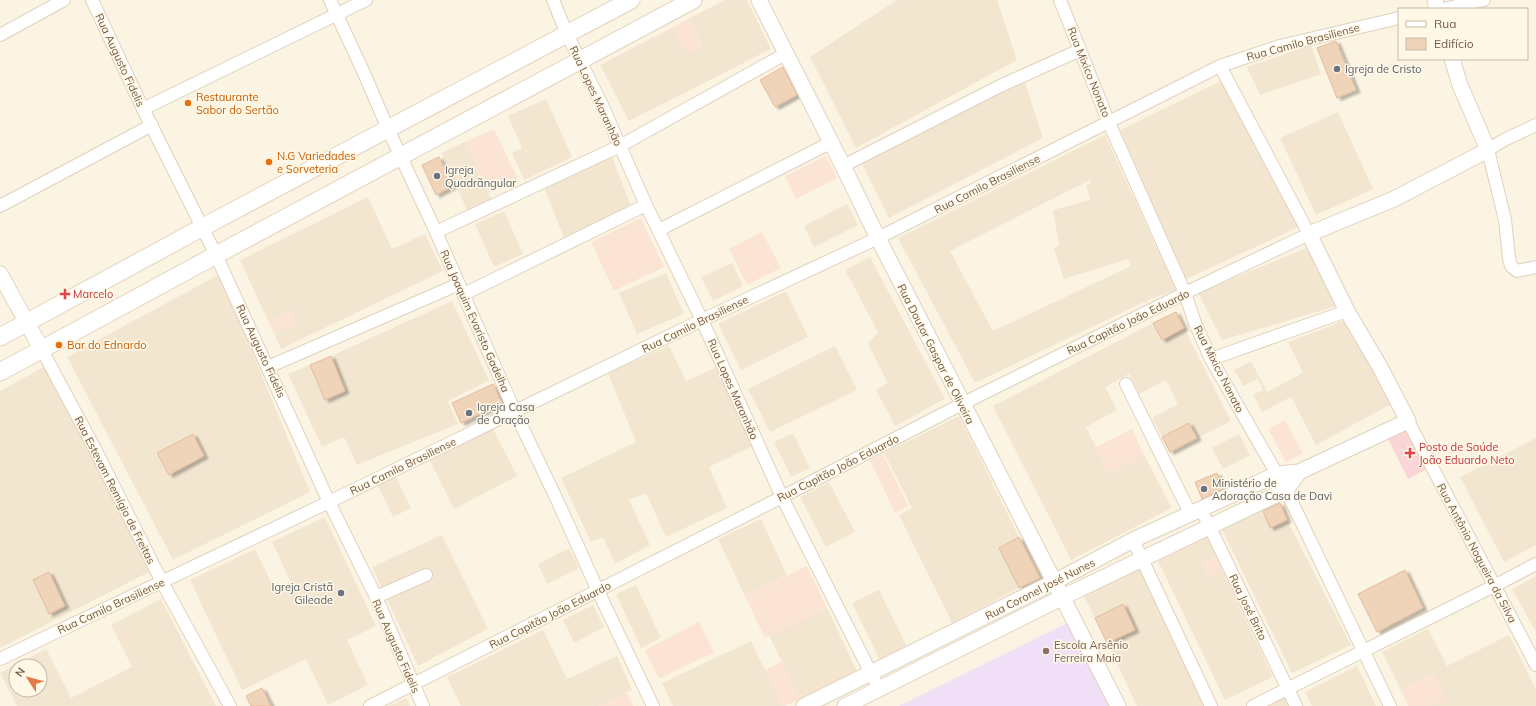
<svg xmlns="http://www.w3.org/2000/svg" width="1536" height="706" viewBox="0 0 1536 706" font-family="Mulish,sans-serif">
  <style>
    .residential { fill: #f3e6d0; fill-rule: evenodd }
    .commercial { fill: #fce4d5 }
    .education { fill: #f1dff8 }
    .medical { fill: #f9d5d6 }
    .building { fill: #f0d4ba; stroke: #e3bc9b; filter: url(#shadow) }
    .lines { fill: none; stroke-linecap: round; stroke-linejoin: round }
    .minor-casing { stroke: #dfd1be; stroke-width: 14 }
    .tertiary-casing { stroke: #dfd1be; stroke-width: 17 }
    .secondary-casing { stroke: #e4d2bc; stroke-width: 19 }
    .minor { stroke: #fff; stroke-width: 12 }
    .tertiary { stroke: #fff; stroke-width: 15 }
    .secondary { stroke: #fff; stroke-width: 17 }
    .worship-dot { fill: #6b7280; stroke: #fff8e7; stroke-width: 1.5 }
    .food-dot { fill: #e8710a; stroke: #fff8e7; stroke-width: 1.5 }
    .health-dot { fill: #e0444e; stroke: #fff8e7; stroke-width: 1.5 }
    .education-dot { fill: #8d6e63; stroke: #fff8e7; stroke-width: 1.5 }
    .labels { text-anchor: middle; stroke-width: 3; stroke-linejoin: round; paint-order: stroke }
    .street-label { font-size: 11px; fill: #725b49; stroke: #fff8e7 }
    .worship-label { font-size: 11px; fill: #5b616d; stroke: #fff8e7; text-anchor: start }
    .food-label { font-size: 11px; fill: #c56008; stroke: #fff8e7; text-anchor: start }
    .health-label { font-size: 11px; fill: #be3a42; stroke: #fff8e7; text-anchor: start }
    .education-label { font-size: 11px; fill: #785e54; stroke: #fff8e7; text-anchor: start }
  </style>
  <defs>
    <filter id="shadow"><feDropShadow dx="4" dy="2.5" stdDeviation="1" flood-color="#0004"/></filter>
  </defs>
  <rect width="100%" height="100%" fill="#fcf4e2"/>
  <!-- residential -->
  <g class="residential">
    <polygon points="725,0 747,0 771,49 629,121 600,65 673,27 687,53 702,45 688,19"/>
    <polygon points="897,0 997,0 1017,60 856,148 810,57"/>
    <polygon points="1311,45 1321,74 1260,95 1247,67"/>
    <polygon points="1024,80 1043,138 889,218 861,162"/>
    <polygon points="1223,80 1299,227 1186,279 1120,130"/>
    <polygon points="546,99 572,157 524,180 512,153 522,148 508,116"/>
    <polygon points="1338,112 1373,189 1316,215 1280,138"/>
    <path d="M1105,135L1176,290L1148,300L1146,304L1144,302L975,383L898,238ZM1090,180L1091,183L1086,185L1090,200L1053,210L1059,245L1054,249L1064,279L1128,259L1131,266L993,331L950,251Z"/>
    <polygon points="465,142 491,199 467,210 441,153"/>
    <polygon points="610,152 631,206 564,238 543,185"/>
    <polygon points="368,197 392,249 425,234 443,271 281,349 274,333 294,323 289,311 268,321 240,260"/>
    <polygon points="847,204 858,225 814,247 804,226"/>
    <polygon points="504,211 523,254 494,267 475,224"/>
    <polygon points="1311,246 1340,305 1222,340 1198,293"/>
    <polygon points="870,257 945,399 895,426 876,390 888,383 868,344 878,332 845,270"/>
    <polygon points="732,263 743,286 713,301 701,277"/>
    <polygon points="666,273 684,314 637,334 619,293"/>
    <polygon points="220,274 310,492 173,560 67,357"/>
    <polygon points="786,291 808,337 741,370 718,324"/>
    <polygon points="452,301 489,380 448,401 458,424 357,465 344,437 322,447 288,374 310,365 325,399 345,391 331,356"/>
    <polygon points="1351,318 1395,402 1316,445 1291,397 1262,412 1253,395 1263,390 1258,379 1243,386 1234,370 1251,361 1267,392 1303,373 1288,342"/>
    <polygon points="1153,323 1162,340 1184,328 1231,421 1197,438 1189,423 1162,437 1152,418 1178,404 1166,380 1139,394 1129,374 1105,387 1117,410 1086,427 1109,473 1144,455 1172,508 1071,560 993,406"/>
    <polygon points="669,346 686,381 719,366 755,445 709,467 727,508 666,537 646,493 629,500 650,545 615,564 603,537 591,542 561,478 636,442 608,373"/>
    <polygon points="835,346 857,390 770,432 748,389"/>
    <polygon points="47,365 153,570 0,648 0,391"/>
    <polygon points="959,416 1019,537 999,548 1019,588 952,623 899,515 912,508 884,453"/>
    <polygon points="493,429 517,476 454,509 430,461"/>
    <polygon points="793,433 810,468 791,477 774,442"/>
    <polygon points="1239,434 1250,455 1223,469 1212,448"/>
    <polygon points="1536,438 1536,545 1504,562 1460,477"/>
    <polygon points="395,475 411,508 393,517 377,484"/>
    <polygon points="829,482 855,532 826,547 800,497"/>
    <polygon points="1261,507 1271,527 1287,520 1351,645 1292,673 1220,526"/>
    <polygon points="325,517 376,626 347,640 368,685 328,705 306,659 242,690 190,580 255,549 275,590 291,582 272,542"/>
    <polygon points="761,519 787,575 745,596 718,539"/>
    <polygon points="442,535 488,629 418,666 372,567"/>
    <polygon points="1207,537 1216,556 1202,563 1208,577 1222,570 1273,677 1225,700 1158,561"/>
    <polygon points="569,548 579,568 547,584 538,564"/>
    <polygon points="1143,567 1208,706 1137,706 1107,643 1135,629 1123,605 1095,618 1083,595"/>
    <polygon points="1536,576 1536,632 1512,589"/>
    <polygon points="636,585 661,638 641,648 616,594"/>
    <polygon points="879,590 907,647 880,660 852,603"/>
    <path d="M161,599L216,706H17L0,673L46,649L71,698L132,667L111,625ZM16,666H40V690H16Z"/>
    <polygon points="593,605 604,627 574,643 563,620"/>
    <polygon points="827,608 857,671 800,699 769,635"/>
    <polygon points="1428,629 1447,666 1509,635 1536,689 1536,706 1431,706 1445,699 1433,674 1401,690 1382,652"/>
    <polygon points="543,630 567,679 617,656 632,690 599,706 461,706 447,677"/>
    <polygon points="751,641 783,706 673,706 662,683"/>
    <polygon points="1357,666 1376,706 1312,706 1305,692"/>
    <polygon points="1284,697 1289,706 1267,706"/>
    <polygon points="406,698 410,706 389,706"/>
  </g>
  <!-- commercial -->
  <g class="commercial">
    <polygon points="688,19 702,46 687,54 673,27"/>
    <polygon points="494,129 518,179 488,193 465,142"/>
    <polygon points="826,156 837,178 796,199 785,176"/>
    <polygon points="641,218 664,267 614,291 591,242"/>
    <polygon points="762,232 781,268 747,285 729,249"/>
    <polygon points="289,311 294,323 274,333 268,321"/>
    <polygon points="1285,420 1303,453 1286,462 1268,429"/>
    <polygon points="1132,429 1144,455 1109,473 1096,447"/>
    <polygon points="883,454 908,506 895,513 870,460"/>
    <polygon points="1216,556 1222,570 1208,577 1202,563"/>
    <polygon points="807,566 827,608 765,638 745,596"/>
    <polygon points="699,622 714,652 659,679 645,650"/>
    <polygon points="782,661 800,699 785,706 783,706 765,670"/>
    <polygon points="1433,674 1446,699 1431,706 1408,706 1401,690"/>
    <polygon points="627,693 633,706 599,706"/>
  </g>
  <!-- education -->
  <polygon class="education" points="1069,622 1109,706 899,706"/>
  <!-- medical -->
  <polygon class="medical" points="1413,427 1432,466 1408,479 1388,439"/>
  <!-- building -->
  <g class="building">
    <polygon points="1336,41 1356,90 1337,98 1317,48"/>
    <polygon points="783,67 797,95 775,107 760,80"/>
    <polygon points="439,157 453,186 436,195 422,165"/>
    <polygon points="1176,312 1184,328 1162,340 1153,323"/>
    <polygon points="331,356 345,391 325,400 310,365"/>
    <polygon points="493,384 502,403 461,423 452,403"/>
    <polygon points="1189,423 1197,438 1170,452 1162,437"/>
    <polygon points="193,434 204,456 169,475 157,453"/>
    <polygon points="1217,473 1223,489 1202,499 1195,482"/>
    <polygon points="1280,503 1287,520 1270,528 1263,511"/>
    <polygon points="1019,537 1040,578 1019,588 999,548"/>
    <polygon points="1405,570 1423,608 1377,632 1358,594"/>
    <polygon points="49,572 65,606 49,614 33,580"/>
    <polygon points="1123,604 1135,630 1107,643 1095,618"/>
    <polygon points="262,688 271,706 251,706 246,696"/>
  </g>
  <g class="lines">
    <defs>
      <g id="minor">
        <polyline points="92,0 143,109 216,255 329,502 376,597 423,706"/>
        <polyline points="330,0 364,73 388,129 436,232 515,412 558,502 598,591 653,706"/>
        <polyline points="553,0 567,34 602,105 646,205 702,320 782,497 879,689"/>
        <polyline points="1060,0 1109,123 1185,293 1195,323 1211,359 1286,490 1390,706"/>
        <polyline points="1443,9 1484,0"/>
        <polyline points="0,35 64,0"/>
        <polyline points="143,109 366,0"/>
        <polyline points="1536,125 1504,140 1488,150 1505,220 1509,258 1511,266 1517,271 1536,267"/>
        <polyline points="843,166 1000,86 1080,50"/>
        <polyline points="0,206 152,125"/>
        <polyline points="659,230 830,143"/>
        <polyline points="436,232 620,146 785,54"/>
        <polyline points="464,294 646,205"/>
        <polyline points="42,350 95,449 162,582 230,706"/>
        <polyline points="1211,359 1347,311"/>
        <polyline points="268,367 459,284"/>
        <polyline points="1126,384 1190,513"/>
        <polyline points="1408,421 1536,665"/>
        <polyline points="1201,509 1296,706"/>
        <polyline points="1133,540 1211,706"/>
        <polyline points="376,597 426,575"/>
        <polyline points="0,659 329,502 702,320 878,238 1220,66 1280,46 1399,18"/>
        <polyline points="370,706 782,497 962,404 1185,293 1309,234 1220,66"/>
        <polyline points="1253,706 1494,586 1536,564"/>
      </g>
      <g id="tertiary">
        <polyline points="759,0 843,166 878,238 1118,706"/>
        <polyline points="1435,0 1437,9"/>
        <polyline points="0,274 42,350"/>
        <polyline points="804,706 1054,582 1133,540 1201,509 1277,474 1299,472 1408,421 1380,367 1347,311 1309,234 1394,199 1488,150 1460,85 1452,59"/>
        <polyline points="845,706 1063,597 1286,490 1299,472"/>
      </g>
      <g id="secondary">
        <polyline points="0,337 203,227 631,0"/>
        <polyline points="0,372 216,255 693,0"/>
      </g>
    </defs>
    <!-- minor casing -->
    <use href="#minor" class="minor-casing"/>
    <!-- tertiary casing -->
    <use href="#tertiary" class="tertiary-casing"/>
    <!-- secondary casing -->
    <use href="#secondary" class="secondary-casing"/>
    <!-- minor -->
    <use href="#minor" class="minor"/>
    <!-- tertiary -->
    <use href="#tertiary" class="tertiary"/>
    <!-- secondary -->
    <use href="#secondary" class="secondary"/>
  </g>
  <!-- markers -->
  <g class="worship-dot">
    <circle cx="1337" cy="69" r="4"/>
    <circle cx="437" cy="176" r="4"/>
    <circle cx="469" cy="413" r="4"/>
    <circle cx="1204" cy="489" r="4"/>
    <circle cx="341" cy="593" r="4"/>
  </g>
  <g class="food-dot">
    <circle cx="188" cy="103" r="4"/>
    <circle cx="269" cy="162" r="4"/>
    <circle cx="59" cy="345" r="4"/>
  </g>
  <g class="health-dot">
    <path d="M63 288h4v4h4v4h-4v4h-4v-4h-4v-4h4z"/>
    <path d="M1408 447h4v4h4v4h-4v4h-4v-4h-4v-4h4z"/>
  </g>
  <circle class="education-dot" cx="1046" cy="651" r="4"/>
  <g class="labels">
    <!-- street labels -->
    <g class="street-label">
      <text transform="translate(1303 42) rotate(-15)" y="4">Rua Camilo Brasiliense</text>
      <text transform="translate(120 60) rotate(65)" y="4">Rua Augusto Fidelis</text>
      <text transform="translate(1089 72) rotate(68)" y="4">Rua Mixico Nonato</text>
      <text transform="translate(596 96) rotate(65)" y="4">Rua Lopes Maranhão</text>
      <text transform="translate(987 184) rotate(-27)" y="4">Rua Camilo Brasiliense</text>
      <text transform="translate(475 321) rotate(66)" y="4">Rua Joaquim Evaristo Gadelha</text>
      <text transform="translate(1128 322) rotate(-26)" y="4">Rua Capitão João Eduardo</text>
      <text transform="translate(695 324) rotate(-26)" y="4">Rua Camilo Brasiliense</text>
      <text transform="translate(261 351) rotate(65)" y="4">Rua Augusto Fidelis</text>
      <text transform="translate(936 354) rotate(63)" y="4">Rua Doutor Gaspar de Oliveira</text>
      <text transform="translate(1219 369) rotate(63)" y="4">Rua Mixico Nonato</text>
      <text transform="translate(733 389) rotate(66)" y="4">Rua Lopes Maranhão</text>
      <text transform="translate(403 466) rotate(-26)" y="4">Rua Camilo Brasiliense</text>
      <text transform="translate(838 468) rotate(-27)" y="4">Rua Capitão João Eduardo</text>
      <text transform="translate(115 490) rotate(63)" y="4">Rua Estevam Remígio de Freitas</text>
      <text transform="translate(1477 553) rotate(62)" y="4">Rua Antônio Nogueira da Silva</text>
      <text transform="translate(1040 589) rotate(-27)" y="4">Rua Coronel José Nunes</text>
      <text transform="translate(111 606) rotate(-25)" y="4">Rua Camilo Brasiliense</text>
      <text transform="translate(1248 607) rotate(64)" y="4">Rua José Brito</text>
      <text transform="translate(550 615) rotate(-27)" y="4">Rua Capitão João Eduardo</text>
      <text transform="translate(396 646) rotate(66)" y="4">Rua Augusto Fidelis</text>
    </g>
    <!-- worship labels -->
    <g class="worship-label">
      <text x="1345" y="73">Igreja de Cristo</text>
      <text x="445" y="174">Igreja<tspan x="445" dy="13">Quadrãngular</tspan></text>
      <text x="477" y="411">Igreja Casa<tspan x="477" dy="13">de Oração</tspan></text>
      <text x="1212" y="487">Ministério de<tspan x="1212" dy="13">Adoração Casa de Davi</tspan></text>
      <text x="333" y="591" text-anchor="end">Igreja Cristã<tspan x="333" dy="13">Gileade</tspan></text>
    </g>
    <!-- food labels -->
    <g class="food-label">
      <text x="196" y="101">Restaurante<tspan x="196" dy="13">Sabor do Sertão</tspan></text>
      <text x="277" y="160">N.G Variedades<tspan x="277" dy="13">e Sorveteria</tspan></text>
      <text x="67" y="349">Bar do Ednardo</text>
    </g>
    <!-- health labels -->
    <g class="health-label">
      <text x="73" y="298">Marcelo</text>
      <text x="1419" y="451">Posto de Saúde<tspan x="1419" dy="13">João Eduardo Neto</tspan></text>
    </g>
    <!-- education labels -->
    <g class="education-label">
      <text x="1054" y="649">Escola Arsênio<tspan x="1054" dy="13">Ferreira Maia</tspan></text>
    </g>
  </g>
  <!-- legend -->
  <rect x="1398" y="8" width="130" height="52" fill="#fff8e7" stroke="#c7b9a8"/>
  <rect x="1406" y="21" width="20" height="6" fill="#ffffff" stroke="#c7b9a8"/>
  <text x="1434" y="28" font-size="12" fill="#725b49">Rua</text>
  <rect x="1406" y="38" width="20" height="12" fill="#f0d4ba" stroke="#c7b9a8"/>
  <text x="1434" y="48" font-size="12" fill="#725b49">Edifício</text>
  <!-- north arrow -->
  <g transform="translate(28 678) rotate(306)"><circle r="19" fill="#fff8e7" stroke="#c7b9a8"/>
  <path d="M0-3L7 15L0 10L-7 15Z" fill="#e47949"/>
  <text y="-6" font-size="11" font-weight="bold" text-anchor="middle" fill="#725b49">N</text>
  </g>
</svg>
